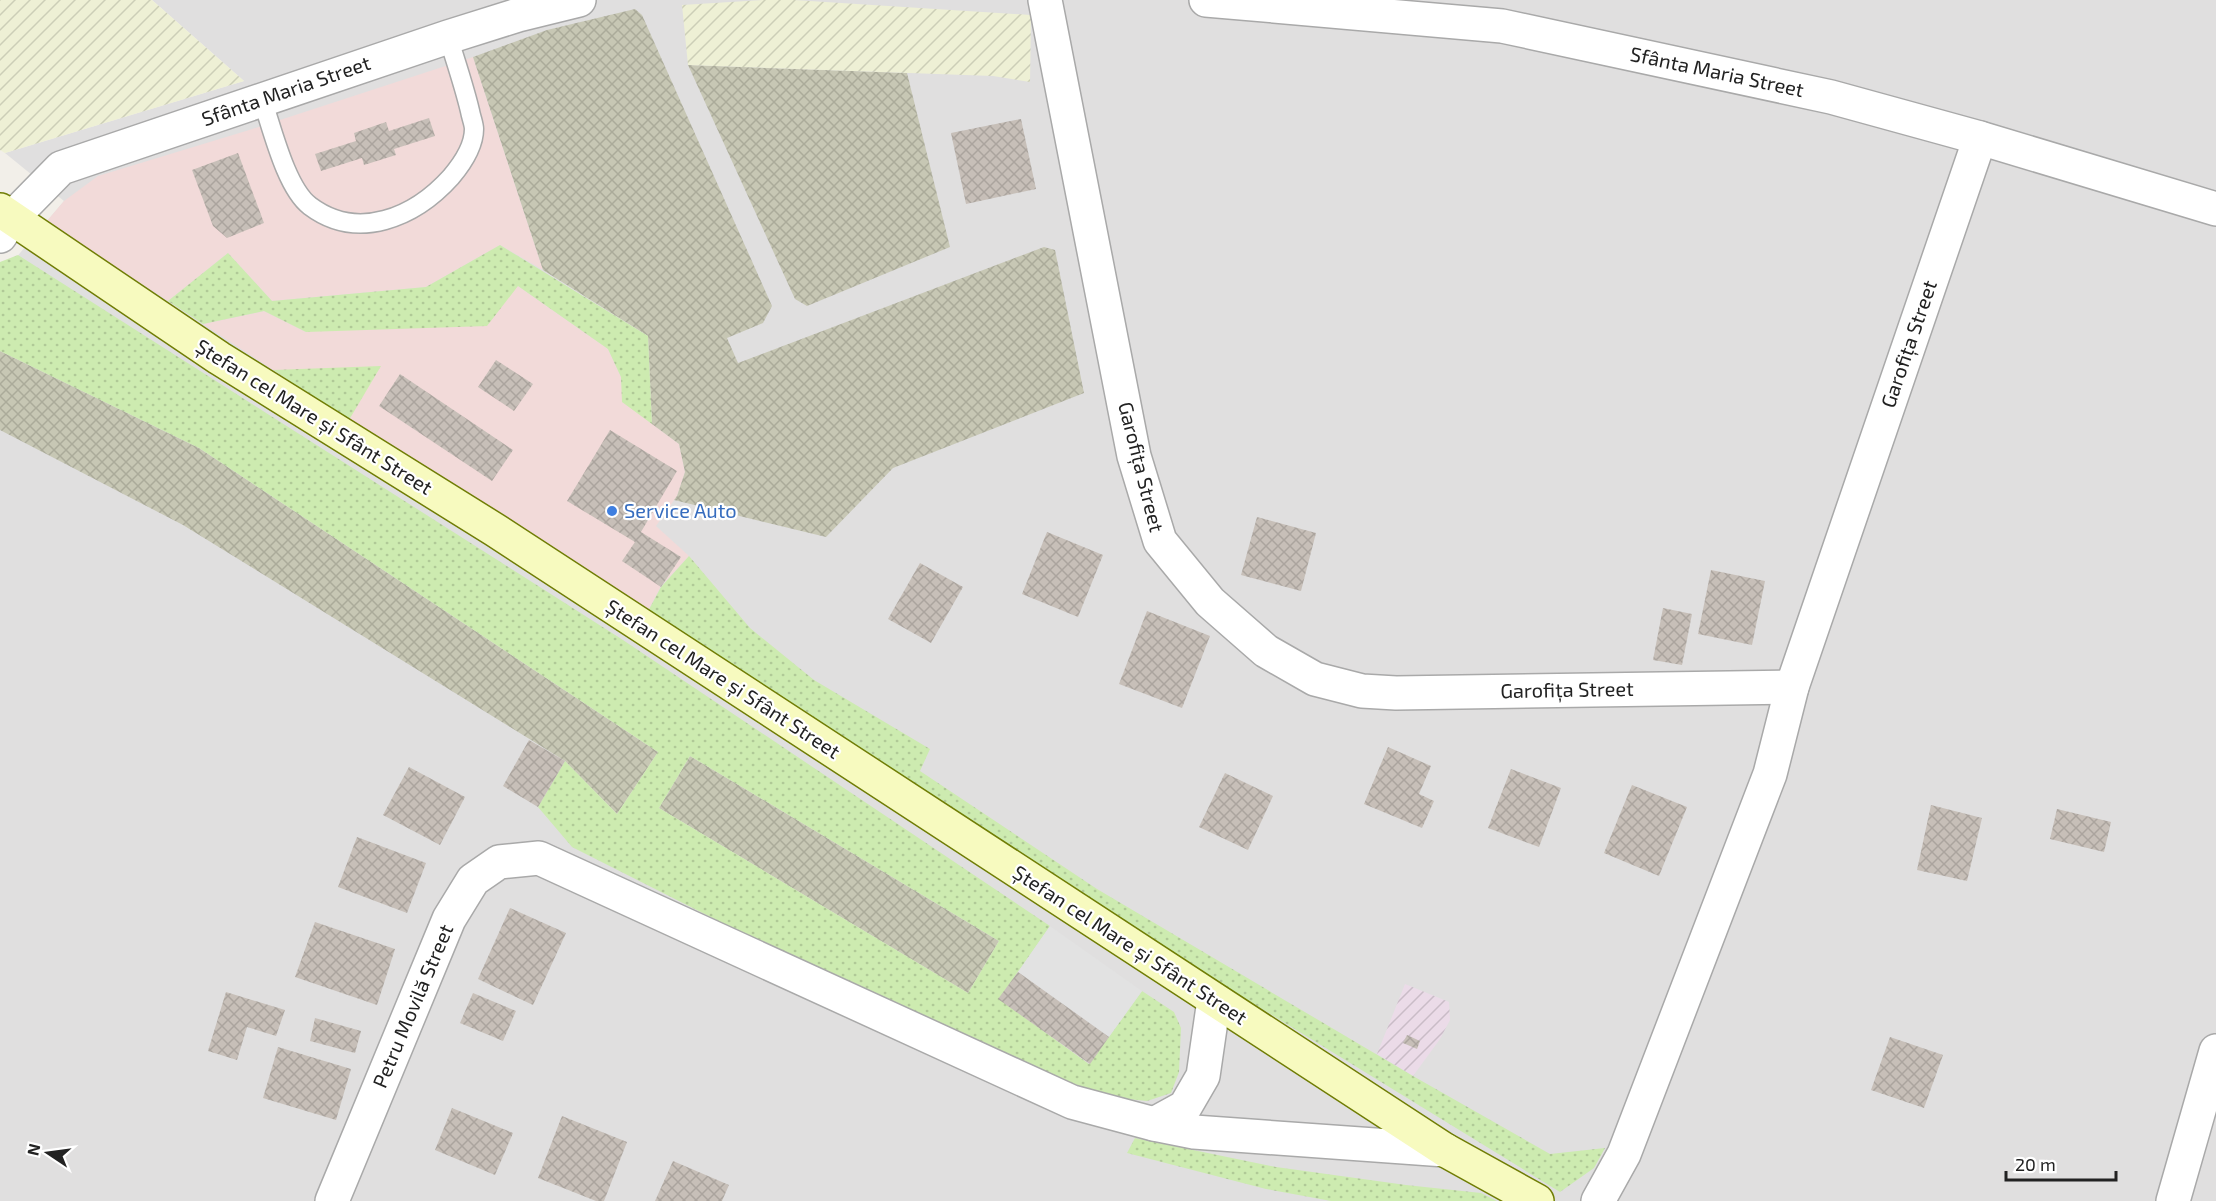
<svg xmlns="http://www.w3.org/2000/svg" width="2216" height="1201" viewBox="0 0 2216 1201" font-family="'Exo 2',sans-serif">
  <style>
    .residential { fill: #e0dfdf }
    .commercial { fill: #f2dad9 }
    .industrial { fill: url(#industrial-furrows) }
    .construction { fill: url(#construction-cross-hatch) }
    .farmland { fill: url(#farmland-furrows) }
    .grass { fill: url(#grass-dots); fill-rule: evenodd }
    .parking { fill: #e2e2e2 }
    .building { fill: url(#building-cross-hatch) }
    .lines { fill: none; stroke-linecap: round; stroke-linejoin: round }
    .service-casing { stroke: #a9a9a9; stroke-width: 21 }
    .minor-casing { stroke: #a9a9a9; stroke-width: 36 }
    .secondary-casing { stroke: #707d05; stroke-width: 36 }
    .service { stroke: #fff; stroke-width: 18 }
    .minor { stroke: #fff; stroke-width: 33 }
    .secondary { stroke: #f7fabf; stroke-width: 33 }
    .shop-dot { fill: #3f7fe0; stroke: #fff; stroke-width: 2 }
    .labels { text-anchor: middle; stroke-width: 4.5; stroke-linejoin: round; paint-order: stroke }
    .street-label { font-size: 20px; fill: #222; stroke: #fff }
    .shop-label { font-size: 20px; fill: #366cbe; stroke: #fff; text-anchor: start }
  </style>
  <defs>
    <pattern id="industrial-furrows" width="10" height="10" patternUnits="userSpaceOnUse" patternTransform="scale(1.5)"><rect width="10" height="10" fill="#ebdbe8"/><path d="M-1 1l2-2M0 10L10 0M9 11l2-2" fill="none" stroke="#c9bcc7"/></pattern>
    <pattern id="construction-cross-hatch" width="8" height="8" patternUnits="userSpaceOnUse" patternTransform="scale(1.5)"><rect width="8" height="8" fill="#c7c7b4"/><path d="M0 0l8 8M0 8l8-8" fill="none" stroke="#abab9a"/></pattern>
    <pattern id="farmland-furrows" width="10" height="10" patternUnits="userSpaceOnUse" patternTransform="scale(1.5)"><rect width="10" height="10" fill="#eef0d5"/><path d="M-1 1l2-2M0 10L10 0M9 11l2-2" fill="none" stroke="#ccceb7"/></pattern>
    <pattern id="grass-dots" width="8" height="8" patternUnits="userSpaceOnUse" patternTransform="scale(1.5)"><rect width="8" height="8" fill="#cdebb0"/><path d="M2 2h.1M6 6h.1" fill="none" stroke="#b0c997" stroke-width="1.8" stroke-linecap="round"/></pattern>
    <pattern id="building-cross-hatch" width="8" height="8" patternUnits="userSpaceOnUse" patternTransform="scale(1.5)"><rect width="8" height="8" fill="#c7bfb8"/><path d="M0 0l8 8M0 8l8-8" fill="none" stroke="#aba49e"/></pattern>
  </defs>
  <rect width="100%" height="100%" fill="#f2efe9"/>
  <!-- residential -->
  <polygon class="residential" points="152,0 2216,0 2216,1201 0,1201 0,269 4,272 64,201 5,153 244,81"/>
  <!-- commercial -->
  <g class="commercial">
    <polygon points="473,57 543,270 500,245 426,287 272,301 228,253 168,301 46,222 64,201 98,176 246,131"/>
    <polygon points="518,286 608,349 621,377 623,402 679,444 685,472 677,496 656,526 689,556 661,586 646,615 203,324 264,311 306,332"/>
  </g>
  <!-- industrial -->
  <polygon class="industrial" points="1405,984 1449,1002 1450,1020 1440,1039 1413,1076 1377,1054"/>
  <!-- construction -->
  <g class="construction">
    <polygon points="635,9 642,15 772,306 763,323 727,338 738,363 1044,247 1055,250 1084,393 893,468 826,537 674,500 677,496 685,472 679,444 652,424 648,336 543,270 473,57 547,30"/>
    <polygon points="688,65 907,73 950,247 807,306 795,299"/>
    <polygon points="0,351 199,448 658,752 617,814 565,761 183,525 0,430"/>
    <polygon points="690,756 999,941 968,993 659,808"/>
  </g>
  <!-- farmland -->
  <g class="farmland">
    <polygon points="0,0 152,0 244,81 5,153 0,150"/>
    <polygon points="763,0 794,0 1031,15 1030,82 993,76 688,65 682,5"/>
  </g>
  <!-- grass -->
  <g class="grass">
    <polygon points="500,245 648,336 652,424 622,402 621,377 608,349 518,286 487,326 306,332 264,311 203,324 168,301 228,253 272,301 426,287"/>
    <path d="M18,255L623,640L1050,926L999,999L1089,1064L1142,991L1174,1012L1181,1028L1179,1072L1171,1093L1147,1101L1098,1096L768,946L572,847L538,807L565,761L617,814L658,752L199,448L0,351V262ZM690,756L999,941L968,993L659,808Z"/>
    <polygon points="381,366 349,420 273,370"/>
    <polygon points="689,556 750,628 814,680 930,749 920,771 1097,889 1413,1076 1550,1154 1605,1148 1594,1168 1560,1192 1215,980 1019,856 646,615 661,587"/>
    <polygon points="1135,1138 1276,1167 1406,1185 1481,1193 1497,1201 1331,1201 1266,1189 1127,1153"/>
  </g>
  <!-- parking -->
  <polygon class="parking" points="1050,926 1142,991 1109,1037 1018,972"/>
  <!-- building -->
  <g class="building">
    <polygon points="429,118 435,136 394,149 396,155 364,165 362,158 321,171 315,154 356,141 354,133 386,122 389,131"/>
    <polygon points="1021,119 1036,189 966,204 951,133"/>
    <polygon points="238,153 264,223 227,238 213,226 192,170"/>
    <polygon points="496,360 533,384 514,411 478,387"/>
    <polygon points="400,374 513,450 492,481 379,406"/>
    <polygon points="610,430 677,471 641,532 681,557 661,587 622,561 635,542 567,501"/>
    <polygon points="1257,517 1316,533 1301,591 1241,575"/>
    <polygon points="1047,532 1103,555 1078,617 1022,594"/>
    <polygon points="920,563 963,587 931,643 888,619"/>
    <polygon points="1711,570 1765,581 1752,645 1698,634"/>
    <polygon points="1663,608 1692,614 1682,665 1653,660"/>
    <polygon points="1147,611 1210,636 1182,708 1119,684"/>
    <polygon points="529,740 565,761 538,807 503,786"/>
    <polygon points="1388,747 1431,766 1419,794 1434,801 1422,828 1364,804"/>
    <polygon points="409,767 465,797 440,845 383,815"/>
    <polygon points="1511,769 1561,788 1539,847 1488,828"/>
    <polygon points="1225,773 1273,796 1248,850 1199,827"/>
    <polygon points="1632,785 1687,807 1659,876 1604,853"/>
    <polygon points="1931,805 1982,818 1967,881 1917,870"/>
    <polygon points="2057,809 2111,822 2104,852 2050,839"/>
    <polygon points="357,837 426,863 407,913 338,887"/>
    <polygon points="510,908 566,933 533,1005 478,979"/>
    <polygon points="315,922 395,949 377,1005 295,977"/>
    <polygon points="1018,972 1109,1037 1090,1064 998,999"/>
    <polygon points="226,992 285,1010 276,1036 247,1027 237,1060 208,1051"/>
    <polygon points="473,993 516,1011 503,1041 460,1023"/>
    <polygon points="315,1018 361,1031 355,1053 310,1041"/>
    <polygon points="1407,1035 1420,1041 1417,1049 1403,1043"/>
    <polygon points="1890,1037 1943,1055 1924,1108 1871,1090"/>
    <polygon points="278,1047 351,1069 336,1120 263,1098"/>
    <polygon points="452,1108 513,1133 495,1175 435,1150"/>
    <polygon points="562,1116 627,1142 604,1201 596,1201 538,1178"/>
    <polygon points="673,1161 729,1185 722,1201 655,1201"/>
  </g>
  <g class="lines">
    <defs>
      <path id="service" d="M262,99C272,128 286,188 310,206C358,242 415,217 451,177C462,164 474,147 474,129C474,124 471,117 470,111C464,86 456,62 448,37"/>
      <g id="minor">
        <polyline points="1045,0 1134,456 1160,541 1210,602 1266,651 1315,679 1362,691 1396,693 1792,687"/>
        <polyline points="1206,0 1502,26 1831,97 1980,138 2216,209"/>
        <polyline points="0,236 12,218 61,168 448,37 518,15 579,0"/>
        <polyline points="1154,1124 1185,1107 1203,1076 1214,1000"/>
        <polyline points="332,1201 449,919 473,880 499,862 539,858 1072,1102 1154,1124 1194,1132 1445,1150"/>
        <polyline points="1598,1201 1624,1154 1770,774 1792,687 1980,138"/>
        <polyline points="2173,1201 2216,1051"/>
      </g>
      <polyline id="secondary" points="0,210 219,358 495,530 1445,1150 1537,1201"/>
    </defs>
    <!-- service casing -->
    <use href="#service" class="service-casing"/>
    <!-- minor casing -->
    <use href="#minor" class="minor-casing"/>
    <!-- secondary casing -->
    <use href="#secondary" class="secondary-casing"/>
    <!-- service -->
    <use href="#service" class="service"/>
    <!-- minor -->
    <use href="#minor" class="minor"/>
    <!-- secondary -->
    <use href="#secondary" class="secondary"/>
  </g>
  <!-- markers -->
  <circle class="shop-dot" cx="612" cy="511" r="6"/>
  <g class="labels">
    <!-- street labels -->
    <g class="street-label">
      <text transform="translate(1717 72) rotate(12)" y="7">Sfânta Maria Street</text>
      <text transform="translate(286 91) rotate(-19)" y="7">Sfânta Maria Street</text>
      <text transform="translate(1909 344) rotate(-71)" y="7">Garofița Street</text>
      <text transform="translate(314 417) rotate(32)" y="7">Ștefan cel Mare și Sfânt Street</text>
      <text transform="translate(1141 467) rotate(76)" y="7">Garofița Street</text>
      <text transform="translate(723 679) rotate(33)" y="7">Ștefan cel Mare și Sfânt Street</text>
      <text transform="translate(1567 690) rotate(-1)" y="7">Garofița Street</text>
      <text transform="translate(1130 945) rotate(33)" y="7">Ștefan cel Mare și Sfânt Street</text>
      <text transform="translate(413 1006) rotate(-67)" y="7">Petru Movilă Street</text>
    </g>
    <!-- shop labels -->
    <g class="shop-label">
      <text x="624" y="518">Service Auto</text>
    </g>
  </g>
  <!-- north arrow -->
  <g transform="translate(48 1153) rotate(283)" stroke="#ffffff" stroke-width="4.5" paint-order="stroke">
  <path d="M0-4.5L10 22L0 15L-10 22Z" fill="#222222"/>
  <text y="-9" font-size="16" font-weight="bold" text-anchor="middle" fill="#222222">N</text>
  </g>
  <!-- scale -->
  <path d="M2006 1171v9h110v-9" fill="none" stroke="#222222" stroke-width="3"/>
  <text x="2015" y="1171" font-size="18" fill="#222222" stroke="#ffffff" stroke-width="4.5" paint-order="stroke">20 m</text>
</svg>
